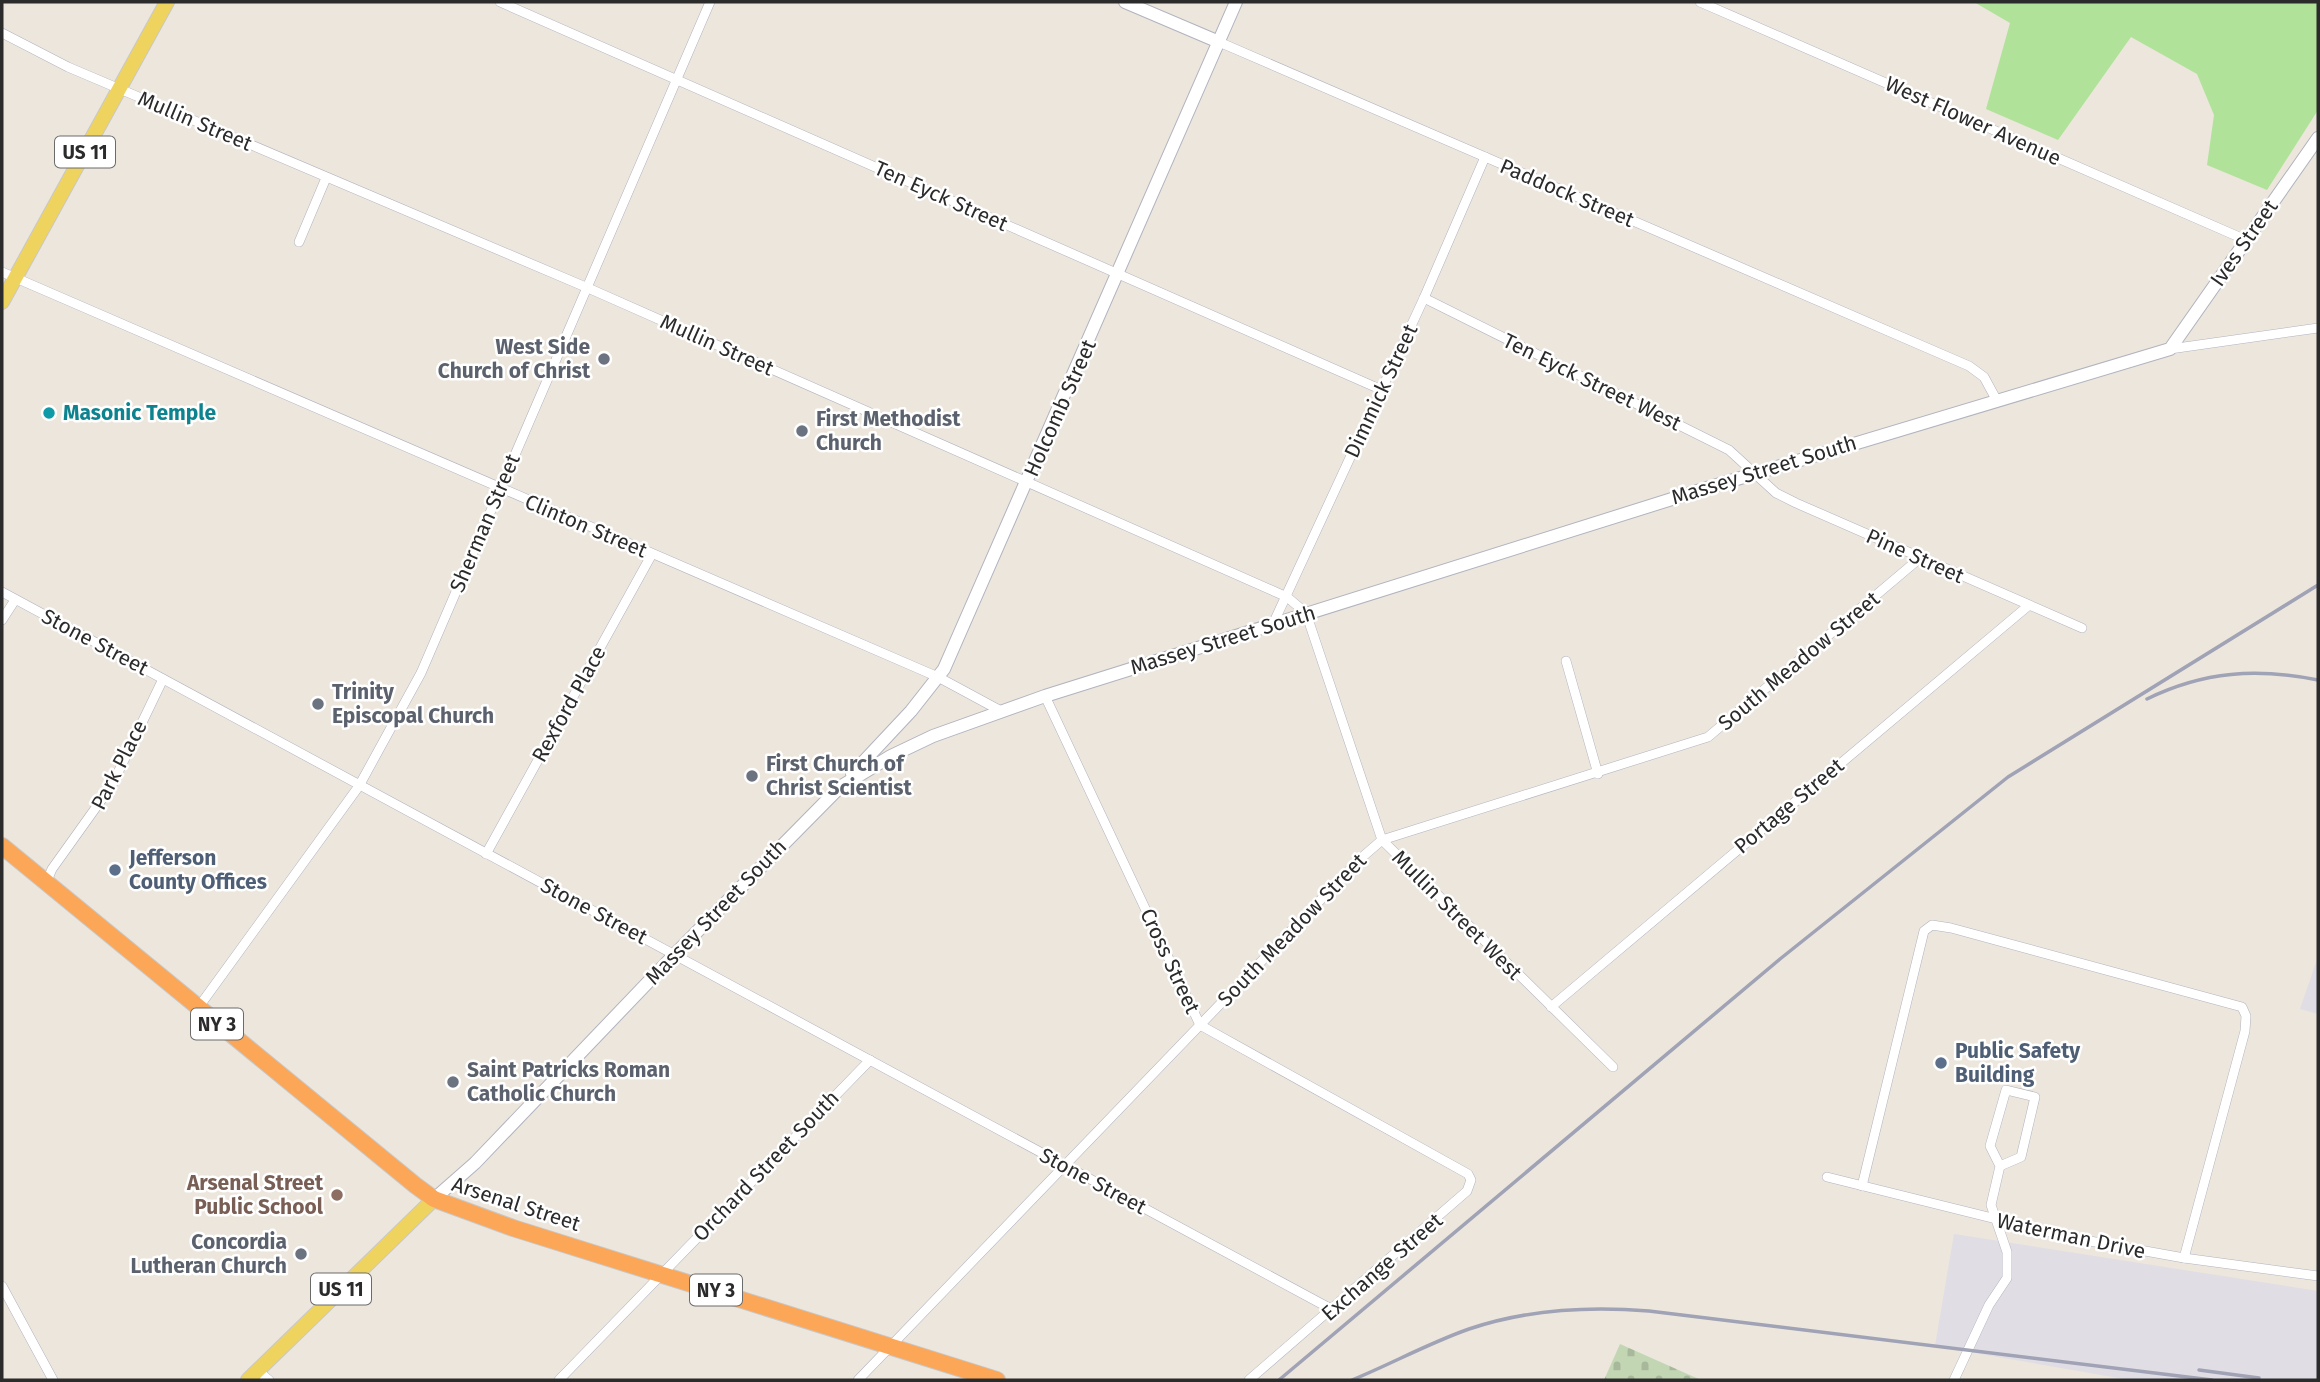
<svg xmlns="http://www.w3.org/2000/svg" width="2320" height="1382" viewBox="0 0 2320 1382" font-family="'Fira Sans',sans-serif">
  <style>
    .industrial { fill: #e0dde5 }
    .grass { fill: #b0e29a }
    .cemetery { fill: url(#cemetery-stones) }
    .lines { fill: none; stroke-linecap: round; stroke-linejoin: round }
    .street-casing { stroke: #b1b3be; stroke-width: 10 }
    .secondary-casing { stroke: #b1b3be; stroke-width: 14 }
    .primary-casing { stroke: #c8c8c8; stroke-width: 16 }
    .highway-casing { stroke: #c8c8c8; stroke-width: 18 }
    .street { stroke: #fff; stroke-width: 9 }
    .secondary { stroke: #fff; stroke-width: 12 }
    .primary { stroke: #efd35f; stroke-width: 14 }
    .highway { stroke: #fca658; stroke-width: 16 }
    .rail { stroke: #a0a2b5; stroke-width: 3.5 }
    .worship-dot { fill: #6b7280; stroke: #fff; stroke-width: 2.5 }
    .culture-dot { fill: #0f9aa8; stroke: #fff; stroke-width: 2.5 }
    .service-dot { fill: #5c6f8a; stroke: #fff; stroke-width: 2.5 }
    .education-dot { fill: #8d6e63; stroke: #fff; stroke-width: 2.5 }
    .labels { text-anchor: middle; stroke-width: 5; stroke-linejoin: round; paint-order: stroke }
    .shield { fill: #fff; stroke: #6b6b6b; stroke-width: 2 }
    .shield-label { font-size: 19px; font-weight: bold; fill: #2b2b2b }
    .street-label { font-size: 21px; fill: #2b2b2b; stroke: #fff }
    .worship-label { font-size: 21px; font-weight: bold; fill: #5b616d; stroke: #fff; text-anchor: start }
    .culture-label { font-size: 21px; font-weight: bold; fill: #0d838f; stroke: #fff; text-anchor: start }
    .service-label { font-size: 21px; font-weight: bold; fill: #4e5e75; stroke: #fff; text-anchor: start }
    .education-label { font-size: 21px; font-weight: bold; fill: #785e54; stroke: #fff; text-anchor: end }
  </style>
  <defs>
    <pattern id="cemetery-stones" width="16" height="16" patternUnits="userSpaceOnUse" patternTransform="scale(1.75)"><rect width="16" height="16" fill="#c3d6b4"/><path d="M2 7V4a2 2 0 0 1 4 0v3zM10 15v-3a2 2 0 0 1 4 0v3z" fill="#a8b89b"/></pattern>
  </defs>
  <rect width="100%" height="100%" fill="#ece6dd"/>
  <!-- industrial -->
  <g class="industrial">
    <polygon points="2318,957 2318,1014 2300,1009"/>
    <polygon points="1954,1234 2318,1291 2318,1380 2130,1380 1935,1346"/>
  </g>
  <!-- grass -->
  <polygon class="grass" points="1974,2 2318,2 2318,110 2267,190 2207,165 2214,115 2197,74 2131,37 2058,140 1986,109 2010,23"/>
  <!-- cemetery -->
  <polygon class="cemetery" points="1620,1344 1701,1380 1604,1380"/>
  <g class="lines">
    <defs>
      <g id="street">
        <polyline points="500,2 1382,390"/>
        <polyline points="1700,2 2246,240"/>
        <polyline points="2,33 68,67 588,288 1287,597 1306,613 1382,840 1613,1067"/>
        <polyline points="1219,42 1969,366 1984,377 1996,399"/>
        <polyline points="299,242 326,178"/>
        <polyline points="2,272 938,677 1001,711"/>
        <polyline points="1424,298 1729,450 1776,493 1796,503 2082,628"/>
        <polyline points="2170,349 2318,328"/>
        <polyline points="2,592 1333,1310"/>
        <polyline points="2,620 15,600"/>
        <polyline points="1273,624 1424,298 1485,157"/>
        <polyline points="1566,661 1598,774"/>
        <polyline points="1045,696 1200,1025 1468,1174 1471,1180 1467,1191 1249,1380"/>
        <polyline points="486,854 652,554"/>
        <polyline points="46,883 52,869 112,785 163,679"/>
        <polyline points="1551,1007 2028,606"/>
        <polyline points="198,1008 359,786 421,673 710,2"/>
        <polyline points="1827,1177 2073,1238 2184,1258 2318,1276"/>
        <polyline points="1862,1186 1924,931 1932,925 1951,928 2242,1007 2246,1016 2245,1031 2184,1258"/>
        <polyline points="2,1286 53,1380"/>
        <polyline points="258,1371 269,1380"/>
        <polyline points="559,1380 870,1060"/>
        <polyline points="858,1380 1360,859 1382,840 1708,737 1920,558"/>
        <polyline points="1954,1380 1989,1305 2007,1278 2007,1252 1991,1205 2000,1166 1990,1146 2006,1090 2035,1097 2021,1157 2000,1166"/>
      </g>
      <g id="secondary">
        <polyline points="1125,2 1219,42"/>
        <polyline points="852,774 911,711 944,669 1236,2"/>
        <polyline points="434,1199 475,1163 675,954 840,787 891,756 933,736 1045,696 1707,488 2170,349 2318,138"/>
      </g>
      <g id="primary">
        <polyline points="2,302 167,2"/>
        <polyline points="248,1380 434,1199"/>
      </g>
      <polyline id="highway" points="2,846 415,1185 434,1199 513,1228 997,1380"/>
    </defs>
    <!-- street casing -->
    <use href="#street" class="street-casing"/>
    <!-- secondary casing -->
    <use href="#secondary" class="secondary-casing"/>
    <!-- primary casing -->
    <use href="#primary" class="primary-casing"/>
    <!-- highway casing -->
    <use href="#highway" class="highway-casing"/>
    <!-- street -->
    <use href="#street" class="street"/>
    <!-- secondary -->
    <use href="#secondary" class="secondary"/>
    <!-- primary -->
    <use href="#primary" class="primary"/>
    <!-- highway -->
    <use href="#highway" class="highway"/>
    <!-- rail -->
    <g class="rail">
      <path d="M2147,699C2204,671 2257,668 2318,680"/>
      <polyline points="2199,1370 2259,1378"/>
      <polyline points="1279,1380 1780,959 2008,777 2318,585"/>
      <path d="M1352,1380C1391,1364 1429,1343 1469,1329C1528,1309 1588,1306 1649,1311L2212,1380"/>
    </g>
  </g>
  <!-- markers -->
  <g class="worship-dot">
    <circle cx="604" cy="359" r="7"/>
    <circle cx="802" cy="431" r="7"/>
    <circle cx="318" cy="704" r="7"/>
    <circle cx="752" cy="776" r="7"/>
    <circle cx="453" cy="1082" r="7"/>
    <circle cx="301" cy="1254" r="7"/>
  </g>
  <circle class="culture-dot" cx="49" cy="413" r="7"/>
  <g class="service-dot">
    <circle cx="115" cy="870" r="7"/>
    <circle cx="1941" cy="1063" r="7"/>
  </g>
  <circle class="education-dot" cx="337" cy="1195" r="7"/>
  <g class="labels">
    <!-- shield labels -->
    <g class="shield">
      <rect x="55" y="136.5" width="60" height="31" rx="5"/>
      <rect x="191" y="1008.5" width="52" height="31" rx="5"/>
      <rect x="311" y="1273.5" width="60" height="31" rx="5"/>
      <rect x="690" y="1274.5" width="52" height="31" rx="5"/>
    </g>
    <g class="shield-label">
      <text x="85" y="159">US 11</text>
      <text x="217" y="1031">NY 3</text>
      <text x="341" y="1296">US 11</text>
      <text x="716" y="1297">NY 3</text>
    </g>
    <!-- street labels -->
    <g class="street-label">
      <text transform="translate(195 121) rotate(23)" y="7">Mullin Street</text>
      <text transform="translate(1973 121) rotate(24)" y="7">West Flower Avenue</text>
      <text transform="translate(1567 193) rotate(23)" y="7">Paddock Street</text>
      <text transform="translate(941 196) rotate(24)" y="7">Ten Eyck Street</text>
      <text transform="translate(2244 243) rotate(-55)" y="7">Ives Street</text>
      <text transform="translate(717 345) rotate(24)" y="7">Mullin Street</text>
      <text transform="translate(1592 382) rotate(26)" y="7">Ten Eyck Street West</text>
      <text transform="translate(1381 391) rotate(-65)" y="7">Dimmick Street</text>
      <text transform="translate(1060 408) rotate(-66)" y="7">Holcomb Street</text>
      <text transform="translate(1764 470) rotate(-17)" y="7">Massey Street South</text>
      <text transform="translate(485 523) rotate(-67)" y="7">Sherman Street</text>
      <text transform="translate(586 526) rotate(23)" y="7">Clinton Street</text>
      <text transform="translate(1915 556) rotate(24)" y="7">Pine Street</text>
      <text transform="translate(1223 640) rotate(-17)" y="7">Massey Street South</text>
      <text transform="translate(95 642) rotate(28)" y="7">Stone Street</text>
      <text transform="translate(1799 661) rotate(-40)" y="7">South Meadow Street</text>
      <text transform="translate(569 704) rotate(-61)" y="7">Rexford Place</text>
      <text transform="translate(119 765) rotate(-63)" y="7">Park Place</text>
      <text transform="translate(1789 806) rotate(-40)" y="7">Portage Street</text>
      <text transform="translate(594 911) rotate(28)" y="7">Stone Street</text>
      <text transform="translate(716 912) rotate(-46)" y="7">Massey Street South</text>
      <text transform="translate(1457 915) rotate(45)" y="7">Mullin Street West</text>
      <text transform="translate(1292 930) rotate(-46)" y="7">South Meadow Street</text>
      <text transform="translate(1170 961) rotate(65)" y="7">Cross Street</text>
      <text transform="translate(766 1166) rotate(-46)" y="7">Orchard Street South</text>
      <text transform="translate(1093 1181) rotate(28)" y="7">Stone Street</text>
      <text transform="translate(516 1204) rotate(18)" y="7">Arsenal Street</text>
      <text transform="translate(2071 1236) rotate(12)" y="7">Waterman Drive</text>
      <text transform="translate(1382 1267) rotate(-41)" y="7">Exchange Street</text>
    </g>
    <!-- worship labels -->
    <g class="worship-label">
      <text x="590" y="354" text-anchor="end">West Side<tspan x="590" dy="24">Church of Christ</tspan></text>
      <text x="816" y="426">First Methodist<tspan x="816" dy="24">Church</tspan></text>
      <text x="332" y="699">Trinity<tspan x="332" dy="24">Episcopal Church</tspan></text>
      <text x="766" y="771">First Church of<tspan x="766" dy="24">Christ Scientist</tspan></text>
      <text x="467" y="1077">Saint Patricks Roman<tspan x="467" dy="24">Catholic Church</tspan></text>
      <text x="287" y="1249" text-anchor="end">Concordia<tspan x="287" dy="24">Lutheran Church</tspan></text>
    </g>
    <!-- culture labels -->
    <g class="culture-label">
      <text x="63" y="420">Masonic Temple</text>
    </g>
    <!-- service labels -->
    <g class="service-label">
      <text x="129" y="865">Jefferson<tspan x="129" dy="24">County Offices</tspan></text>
      <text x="1955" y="1058">Public Safety<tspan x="1955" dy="24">Building</tspan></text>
    </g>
    <!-- education labels -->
    <g class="education-label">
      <text x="323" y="1190">Arsenal Street<tspan x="323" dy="24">Public School</tspan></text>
    </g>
  </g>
  <!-- border -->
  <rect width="2320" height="1382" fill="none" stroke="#2b2b2b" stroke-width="7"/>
</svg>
